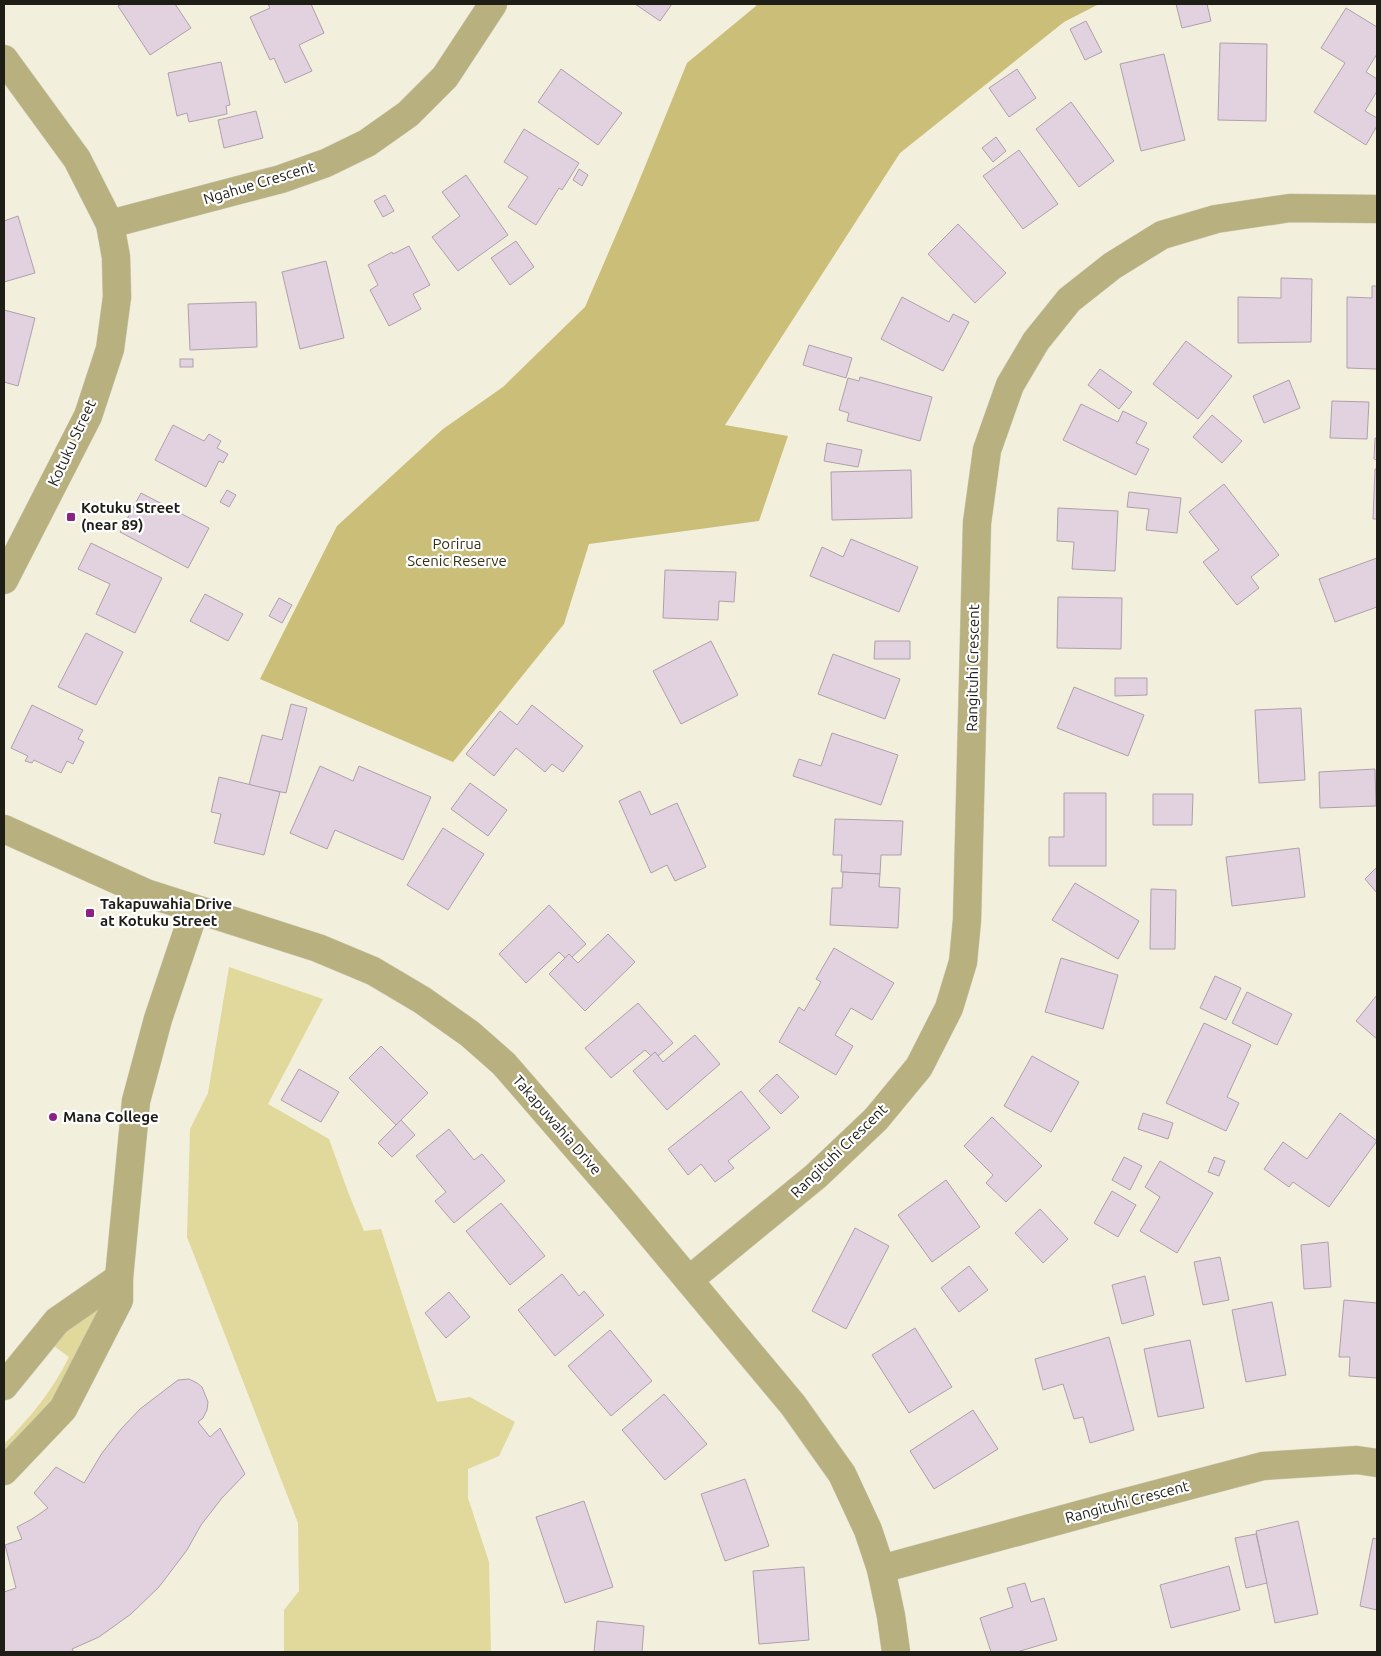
<svg xmlns="http://www.w3.org/2000/svg" width="1381" height="1656" viewBox="0 0 1381 1656" font-family="Ubuntu,sans-serif">
  <style>
    .green { fill: #e1d89c }
    .forest { fill: #cabe78 }
    .building { fill: #e2d2e0; stroke: #afa0ac }
    .lines { fill: none; stroke-linecap: round; stroke-linejoin: round }
    .minor-casing { stroke: #d0cdbc; stroke-width: 29 }
    .minor { stroke: #b8b07e; stroke-width: 28 }
    .poi-dot { fill: #8c2185; stroke: #fff; stroke-width: 2 }
    .labels { text-anchor: middle; stroke-width: 4.5; stroke-linejoin: round; paint-order: stroke }
    .street-label { font-size: 15px; fill: #1e1d16; stroke: #fff }
    .poi-label { font-size: 15px; font-weight: bold; fill: #1e1d16; stroke: #fff; text-anchor: start }
    .park-label { font-size: 15px; fill: #363112; stroke: #fff }
  </style>
  <rect width="100%" height="100%" fill="#f2efdc"/>
  <!-- green -->
  <g class="green">
    <polygon points="229,967 323,999 268,1104 329,1139 348,1192 364,1231 381,1229 437,1402 470,1397 515,1422 499,1456 468,1469 468,1498 489,1562 491,1652 284,1652 284,1610 299,1591 298,1523 187,1237 190,1129 208,1093"/>
    <path d="M99,1308L64,1387L4,1458V1444C30,1418 53,1390 69,1357L54,1346L52,1340Z"/>
  </g>
  <!-- forest -->
  <polygon class="forest" points="756,4 1099,4 1064,22 900,153 725,425 788,436 759,521 589,544 564,624 453,762 260,679 337,526 443,429 503,387 585,307 635,191 687,63 756,6"/>
  <!-- building -->
  <g class="building">
    <polygon points="122,4 175,4 191,28 150,55 118,6"/>
    <polygon points="268,4 311,4 324,33 299,45 312,71 285,83 274,58 270,60 250,17 270,8"/>
    <polygon points="635,4 672,4 660,21"/>
    <polygon points="1176,4 1207,4 1211,21 1182,28"/>
    <polygon points="1346,8 1377,27 1377,54 1366,72 1377,79 1377,91 1365,111 1377,118 1377,126 1366,145 1314,112 1345,63 1321,48"/>
    <polygon points="1086,21 1102,52 1085,60 1070,29"/>
    <polygon points="1220,43 1267,44 1266,121 1218,120"/>
    <polygon points="1164,54 1185,140 1141,151 1120,64"/>
    <polygon points="221,62 230,105 226,106 227,114 189,122 187,113 177,116 168,73"/>
    <polygon points="561,69 622,113 598,145 538,102"/>
    <polygon points="1017,69 1036,98 1009,117 989,88"/>
    <polygon points="1071,102 1114,161 1079,187 1036,129"/>
    <polygon points="256,111 263,138 224,148 218,120"/>
    <polygon points="524,129 579,163 562,190 559,188 536,225 508,207 528,177 504,162"/>
    <polygon points="996,137 1006,151 993,162 982,148"/>
    <polygon points="1019,150 1058,204 1023,229 983,176"/>
    <polygon points="579,169 588,175 582,186 573,180"/>
    <polygon points="466,175 508,235 458,271 432,237 460,216 442,192"/>
    <polygon points="385,195 394,211 383,217 374,201"/>
    <polygon points="18,216 35,273 4,282 4,221"/>
    <polygon points="958,224 1006,273 975,303 928,254"/>
    <polygon points="516,241 534,267 510,285 491,258"/>
    <polygon points="409,246 430,285 413,294 421,309 389,326 370,290 378,285 368,265 392,252 393,254"/>
    <polygon points="326,261 344,338 300,349 282,272"/>
    <polygon points="1281,278 1312,279 1311,342 1238,343 1238,297 1281,298"/>
    <polygon points="1372,286 1377,286 1377,369 1347,368 1347,297 1372,298"/>
    <polygon points="902,297 949,322 953,314 969,322 943,371 881,339"/>
    <polygon points="256,302 257,347 190,350 188,304"/>
    <polygon points="4,310 35,318 18,386 4,382"/>
    <polygon points="1186,341 1232,376 1198,419 1153,384"/>
    <polygon points="809,345 852,358 846,378 803,365"/>
    <rect x="180" y="359" width="13" height="8"/>
    <polygon points="1100,369 1132,392 1119,409 1088,385"/>
    <polygon points="860,377 932,397 920,441 847,421 849,413 839,410 848,378 859,381"/>
    <polygon points="1289,380 1300,408 1264,423 1253,396"/>
    <polygon points="1332,401 1369,402 1367,439 1330,438"/>
    <polygon points="1081,404 1118,422 1123,411 1147,423 1136,443 1149,449 1136,475 1063,440"/>
    <polygon points="1212,415 1242,441 1222,463 1193,437"/>
    <polygon points="173,425 204,441 209,434 221,441 217,448 228,454 223,463 219,461 206,487 155,460"/>
    <polygon points="1375,438 1377,438 1377,460 1374,459"/>
    <polygon points="827,443 862,450 858,467 824,461"/>
    <polygon points="1375,469 1377,469 1377,519 1373,519"/>
    <polygon points="911,470 912,518 832,520 831,472"/>
    <polygon points="1224,484 1279,555 1251,577 1259,588 1237,605 1203,562 1219,550 1189,512"/>
    <polygon points="227,490 236,495 229,507 220,502"/>
    <polygon points="1129,492 1181,498 1177,533 1146,530 1149,509 1127,507"/>
    <polygon points="141,493 209,528 188,568 120,532"/>
    <polygon points="1058,508 1118,511 1115,571 1072,569 1074,542 1057,541"/>
    <polygon points="851,539 918,567 899,612 810,576 822,547 843,557"/>
    <polygon points="91,543 162,578 135,633 96,614 110,584 78,569"/>
    <polygon points="1377,558 1377,607 1335,622 1319,579"/>
    <polygon points="665,570 736,572 734,602 719,601 718,620 663,618"/>
    <polygon points="205,594 243,614 228,641 190,621"/>
    <polygon points="1058,597 1122,598 1121,649 1057,648"/>
    <polygon points="279,598 292,605 282,623 269,616"/>
    <polygon points="86,633 123,652 96,705 58,687"/>
    <polygon points="711,641 738,695 681,724 653,671"/>
    <polygon points="875,641 910,641 910,659 874,659"/>
    <polygon points="833,654 900,679 885,719 818,694"/>
    <polygon points="1115,678 1147,678 1147,695 1115,696"/>
    <polygon points="1074,687 1144,715 1128,756 1057,728"/>
    <polygon points="291,704 307,708 286,793 249,785 262,735 282,740"/>
    <polygon points="32,705 83,730 78,739 84,742 73,764 67,761 61,773 34,760 32,763 25,761 28,756 11,748"/>
    <polygon points="532,705 583,746 563,772 552,764 545,772 516,748 494,776 466,754 500,711 517,725"/>
    <polygon points="1301,708 1305,780 1259,783 1255,710"/>
    <polygon points="832,733 898,755 881,805 793,776 799,759 821,766"/>
    <polygon points="320,766 353,781 359,766 431,797 403,860 335,830 327,849 290,833"/>
    <polygon points="1375,769 1376,806 1320,808 1319,772"/>
    <polygon points="219,777 280,792 264,855 214,843 221,814 211,812"/>
    <polygon points="470,783 507,810 488,836 451,809"/>
    <polygon points="640,791 651,815 677,803 706,867 675,881 667,865 651,873 619,801"/>
    <polygon points="1064,793 1106,793 1106,866 1049,866 1049,837 1064,837"/>
    <polygon points="1153,794 1193,794 1192,825 1153,825"/>
    <polygon points="835,819 903,821 901,855 881,855 880,874 841,872 842,855 833,855"/>
    <polygon points="443,828 484,854 448,910 407,885"/>
    <polygon points="1299,848 1305,897 1232,906 1226,857"/>
    <polygon points="1377,867 1377,893 1365,879"/>
    <polygon points="843,872 880,874 879,887 900,888 898,928 830,925 832,888 842,888"/>
    <polygon points="1075,883 1139,921 1118,959 1052,920"/>
    <polygon points="1151,889 1176,890 1175,949 1150,949"/>
    <polygon points="549,905 586,944 572,957 569,954 565,958 559,952 526,983 499,954"/>
    <polygon points="608,934 635,962 585,1011 549,974 569,954 578,963"/>
    <polygon points="834,948 894,983 872,1020 851,1008 835,1035 853,1046 836,1075 779,1042 799,1007 804,1011 821,982 816,979"/>
    <polygon points="1061,958 1118,975 1103,1029 1045,1012"/>
    <polygon points="1215,976 1241,988 1226,1020 1200,1008"/>
    <polygon points="1247,992 1292,1014 1277,1045 1232,1023"/>
    <polygon points="1377,995 1377,1039 1356,1021"/>
    <polygon points="638,1003 673,1043 658,1056 655,1052 651,1056 645,1050 611,1078 585,1048"/>
    <polygon points="1204,1023 1251,1045 1227,1097 1239,1103 1226,1131 1166,1103"/>
    <polygon points="695,1035 720,1064 667,1110 633,1071 655,1052 663,1062"/>
    <polygon points="381,1046 428,1093 396,1125 349,1078"/>
    <polygon points="1032,1056 1079,1082 1051,1132 1004,1106"/>
    <polygon points="299,1069 339,1092 321,1122 281,1100"/>
    <polygon points="777,1074 799,1097 781,1114 759,1091"/>
    <polygon points="741,1091 770,1128 728,1161 734,1168 715,1182 701,1164 688,1175 668,1149"/>
    <polygon points="1143,1113 1173,1123 1168,1139 1138,1129"/>
    <polygon points="1340,1113 1377,1141 1329,1207 1293,1182 1289,1187 1264,1169 1283,1142 1307,1159"/>
    <polygon points="992,1117 1042,1166 1006,1202 986,1183 993,1175 964,1146"/>
    <polygon points="401,1120 415,1135 392,1157 378,1143"/>
    <polygon points="449,1129 474,1160 482,1154 505,1181 454,1223 435,1201 446,1192 416,1156"/>
    <polygon points="1124,1157 1142,1166 1130,1190 1112,1180"/>
    <polygon points="1214,1157 1225,1161 1219,1176 1208,1172"/>
    <polygon points="1160,1161 1213,1193 1177,1253 1140,1231 1160,1197 1145,1187"/>
    <polygon points="946,1180 980,1227 932,1262 898,1215"/>
    <polygon points="1112,1191 1136,1205 1118,1237 1094,1223"/>
    <polygon points="501,1203 545,1256 510,1285 466,1231"/>
    <polygon points="1040,1209 1068,1239 1043,1263 1015,1233"/>
    <polygon points="855,1228 889,1246 846,1329 812,1311"/>
    <polygon points="1328,1242 1331,1287 1304,1289 1301,1245"/>
    <polygon points="1220,1257 1229,1300 1203,1305 1194,1262"/>
    <polygon points="969,1266 988,1290 959,1312 941,1288"/>
    <polygon points="562,1274 579,1296 584,1291 604,1315 555,1356 518,1310"/>
    <polygon points="1145,1276 1154,1315 1122,1324 1112,1285"/>
    <polygon points="449,1292 470,1317 446,1338 425,1313"/>
    <polygon points="1344,1300 1377,1303 1377,1378 1349,1376 1350,1357 1339,1357"/>
    <polygon points="1272,1302 1286,1375 1246,1382 1232,1310"/>
    <polygon points="915,1328 952,1387 909,1413 872,1355"/>
    <polygon points="610,1330 652,1381 611,1416 568,1366"/>
    <polygon points="1109,1337 1134,1430 1090,1443 1083,1417 1074,1419 1063,1384 1043,1390 1035,1359"/>
    <polygon points="1190,1340 1204,1408 1158,1417 1144,1349"/>
    <polygon points="189,1379 197,1383 202,1387 208,1402 207,1410 203,1418 198,1422 210,1437 220,1428 245,1474 222,1498 201,1525 187,1550 159,1587 131,1614 99,1637 72,1649 74,1652 4,1652 4,1592 16,1588 5,1545 22,1539 17,1527 32,1519 48,1508 34,1493 56,1467 84,1483 102,1453 121,1429 140,1409 178,1380"/>
    <polygon points="664,1394 707,1444 665,1480 622,1430"/>
    <polygon points="973,1410 998,1449 934,1489 910,1451"/>
    <polygon points="745,1479 769,1546 725,1561 701,1494"/>
    <polygon points="584,1501 613,1587 565,1603 536,1517"/>
    <polygon points="1298,1521 1318,1614 1275,1623 1256,1531"/>
    <polygon points="1256,1534 1267,1583 1246,1588 1235,1538"/>
    <polygon points="1373,1538 1377,1539 1377,1610 1360,1606"/>
    <polygon points="1229,1566 1240,1610 1171,1628 1160,1585"/>
    <polygon points="804,1567 809,1640 759,1644 753,1571"/>
    <polygon points="1025,1583 1031,1602 1044,1598 1057,1640 1017,1652 991,1652 980,1618 1013,1607 1007,1588"/>
    <polygon points="597,1621 644,1626 642,1652 594,1652"/>
  </g>
  <g class="lines">
    <defs>
      <g id="minor">
        <polyline points="4,59 77,159 110,224 116,257 117,297 110,349 88,416 4,580"/>
        <polyline points="110,224 281,179 326,163 367,143 408,114 445,77 493,4"/>
        <polyline points="4,829 146,893 318,948 373,971 422,1000 470,1034 504,1064 621,1199 793,1405 842,1474 868,1530 881,1569 891,1616 896,1652"/>
        <polyline points="689,1280 816,1176 876,1119 919,1067 949,1008 963,962 967,920 977,523 987,450 1010,385 1036,341 1069,300 1112,266 1162,235 1216,219 1290,208 1377,209"/>
        <polyline points="4,1386 57,1321 119,1278"/>
        <polyline points="4,1471 63,1409 119,1300 119,1278 136,1101 158,1019 195,909"/>
        <polyline points="881,1569 1119,1504 1263,1466 1357,1460 1377,1463"/>
      </g>
    </defs>
    <!-- minor casing -->
    <use href="#minor" class="minor-casing"/>
    <!-- minor -->
    <use href="#minor" class="minor"/>
  </g>
  <!-- markers -->
  <g class="poi-dot">
    <rect x="66" y="512" width="10" height="10" rx="2.5"/>
    <rect x="85" y="908" width="10" height="10" rx="2.5"/>
    <circle cx="53" cy="1117" r="5"/>
  </g>
  <g class="labels">
    <!-- street labels -->
    <g class="street-label">
      <text transform="translate(259 183) rotate(-17)" y="5">Ngahue Crescent</text>
      <text transform="translate(72 443) rotate(-65)" y="5">Kotuku Street</text>
      <text transform="translate(973 668) rotate(-89)" y="5">Rangituhi Crescent</text>
      <text transform="translate(557 1125) rotate(49)" y="5">Takapuwahia Drive</text>
      <text transform="translate(839 1151) rotate(-44)" y="5">Rangituhi Crescent</text>
      <text transform="translate(1127 1502) rotate(-15)" y="5">Rangituhi Crescent</text>
    </g>
    <!-- poi labels -->
    <g class="poi-label">
      <text x="81" y="513">Kotuku Street<tspan x="81" dy="17">(near 89)</tspan></text>
      <text x="100" y="909">Takapuwahia Drive<tspan x="100" dy="17">at Kotuku Street</tspan></text>
      <text x="63" y="1122">Mana College</text>
    </g>
    <!-- park labels -->
    <g class="park-label">
      <text x="457" y="549">Porirua<tspan x="457" dy="17">Scenic Reserve</tspan></text>
    </g>
  </g>
  <!-- border -->
  <rect width="1381" height="1656" fill="none" stroke="#1e1d16" stroke-width="10"/>
</svg>
